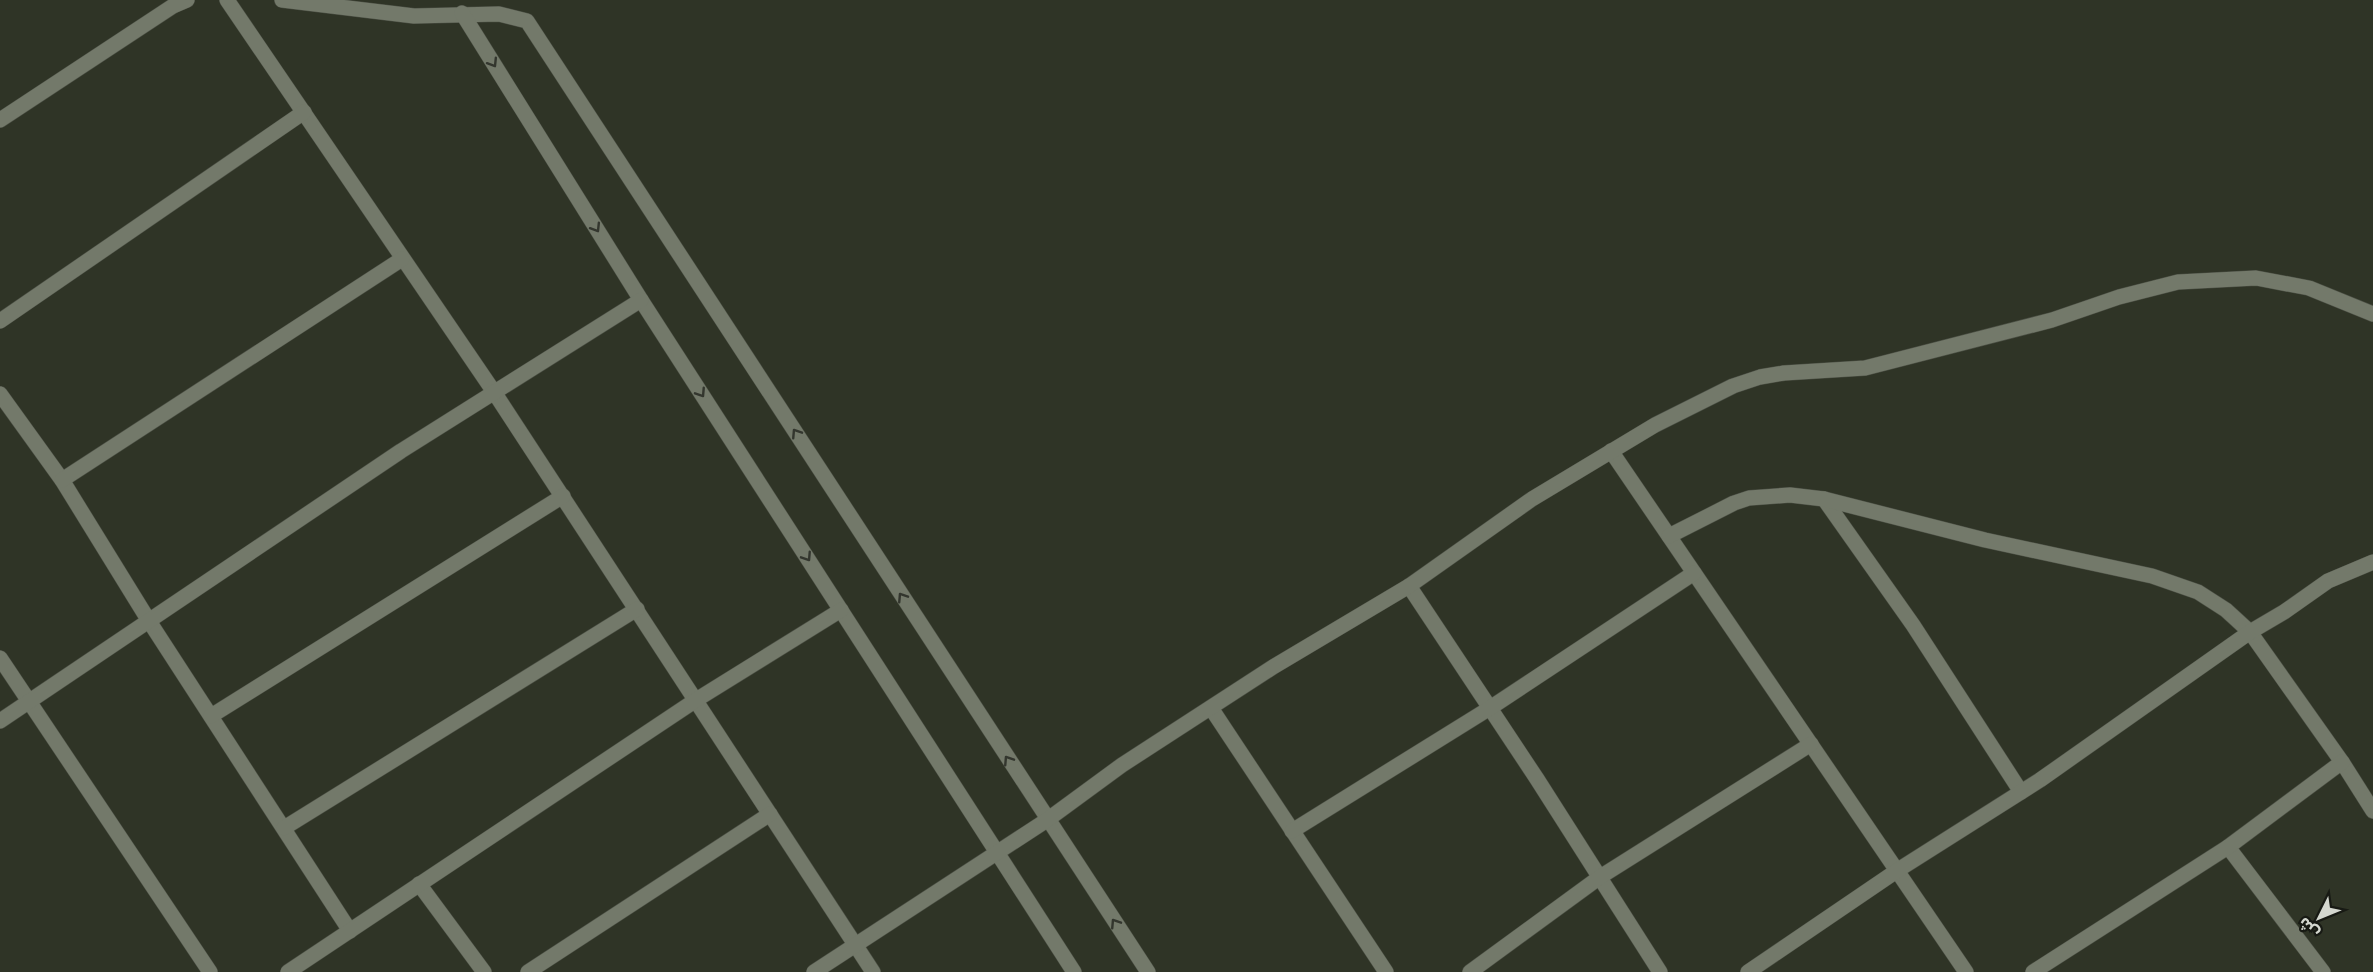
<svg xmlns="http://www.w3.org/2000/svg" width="2373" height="972" viewBox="0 0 2373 972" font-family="Roboto,'Noto Sans Arabic',sans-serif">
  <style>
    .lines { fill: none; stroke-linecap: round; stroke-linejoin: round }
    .street-casing { stroke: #4c5045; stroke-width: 16 }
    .street { stroke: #73796a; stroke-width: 15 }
    .oneway { stroke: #33362e }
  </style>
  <rect width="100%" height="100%" fill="#2f3426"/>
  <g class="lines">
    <defs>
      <g id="street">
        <polyline points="227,0 494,392 873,972"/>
        <polyline points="282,0 414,16 499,14 527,21 1148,972"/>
        <polyline points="462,13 641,300 1074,972"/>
        <polyline points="0,120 173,6 187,0"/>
        <polyline points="0,321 304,112"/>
        <polyline points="0,394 62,480 149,621 350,931"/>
        <polyline points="1611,451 1966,972"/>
        <polyline points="62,480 402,259"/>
        <polyline points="1824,499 1913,625 2021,792"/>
        <polyline points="1669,536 1734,503 1749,498 1790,495 1824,499 1985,540 2152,576 2198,592 2226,610 2250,632 2342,762 2373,811"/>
        <polyline points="1409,586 1537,779 1660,972"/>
        <polyline points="0,658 210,972"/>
        <polyline points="1211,708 1386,972"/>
        <polyline points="211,716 563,496"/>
        <polyline points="0,721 401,451 641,300"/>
        <polyline points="284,828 637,609"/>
        <polyline points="1292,831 1490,708 1694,573"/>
        <polyline points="2228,847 2323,972"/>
        <polyline points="419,884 484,972"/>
        <polyline points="288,972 696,700 841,610"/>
        <polyline points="528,972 770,814"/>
        <polyline points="814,972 1047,820 1122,765 1273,667 1409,586 1532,499 1655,425 1733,386 1760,377 1784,373 1865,368 2052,320 2119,297 2178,282 2256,278 2309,288 2373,314"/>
        <polyline points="1470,972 1600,877 1811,744"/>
        <polyline points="1748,972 1898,870 2040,780 2250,632 2284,612 2328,581 2373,562"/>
        <polyline points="2033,972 2228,847 2342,762"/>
      </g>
    </defs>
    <!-- street casing -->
    <use href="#street" class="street-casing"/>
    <!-- street -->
    <use href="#street" class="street"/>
  </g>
  <!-- one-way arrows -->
  <defs><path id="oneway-chevron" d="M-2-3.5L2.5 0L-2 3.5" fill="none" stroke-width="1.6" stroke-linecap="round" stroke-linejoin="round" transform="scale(1.5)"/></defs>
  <g class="oneway">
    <use href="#oneway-chevron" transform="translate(493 63) rotate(58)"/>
    <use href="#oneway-chevron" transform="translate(596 228) rotate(58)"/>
    <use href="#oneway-chevron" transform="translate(701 393) rotate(57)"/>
    <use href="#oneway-chevron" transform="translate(796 433) rotate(-123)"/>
    <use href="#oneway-chevron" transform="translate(807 557) rotate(57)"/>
    <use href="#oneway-chevron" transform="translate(902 597) rotate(-123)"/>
    <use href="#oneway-chevron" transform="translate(1008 760) rotate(-123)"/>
    <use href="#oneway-chevron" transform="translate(1115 923) rotate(-123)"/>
  </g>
  <!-- north arrow -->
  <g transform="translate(2319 918) rotate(227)" stroke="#181a14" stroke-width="4.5" paint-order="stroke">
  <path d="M0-4.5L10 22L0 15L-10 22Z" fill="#d4d7cf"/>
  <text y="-9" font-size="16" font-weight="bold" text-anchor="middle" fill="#d4d7cf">ش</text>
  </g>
</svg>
